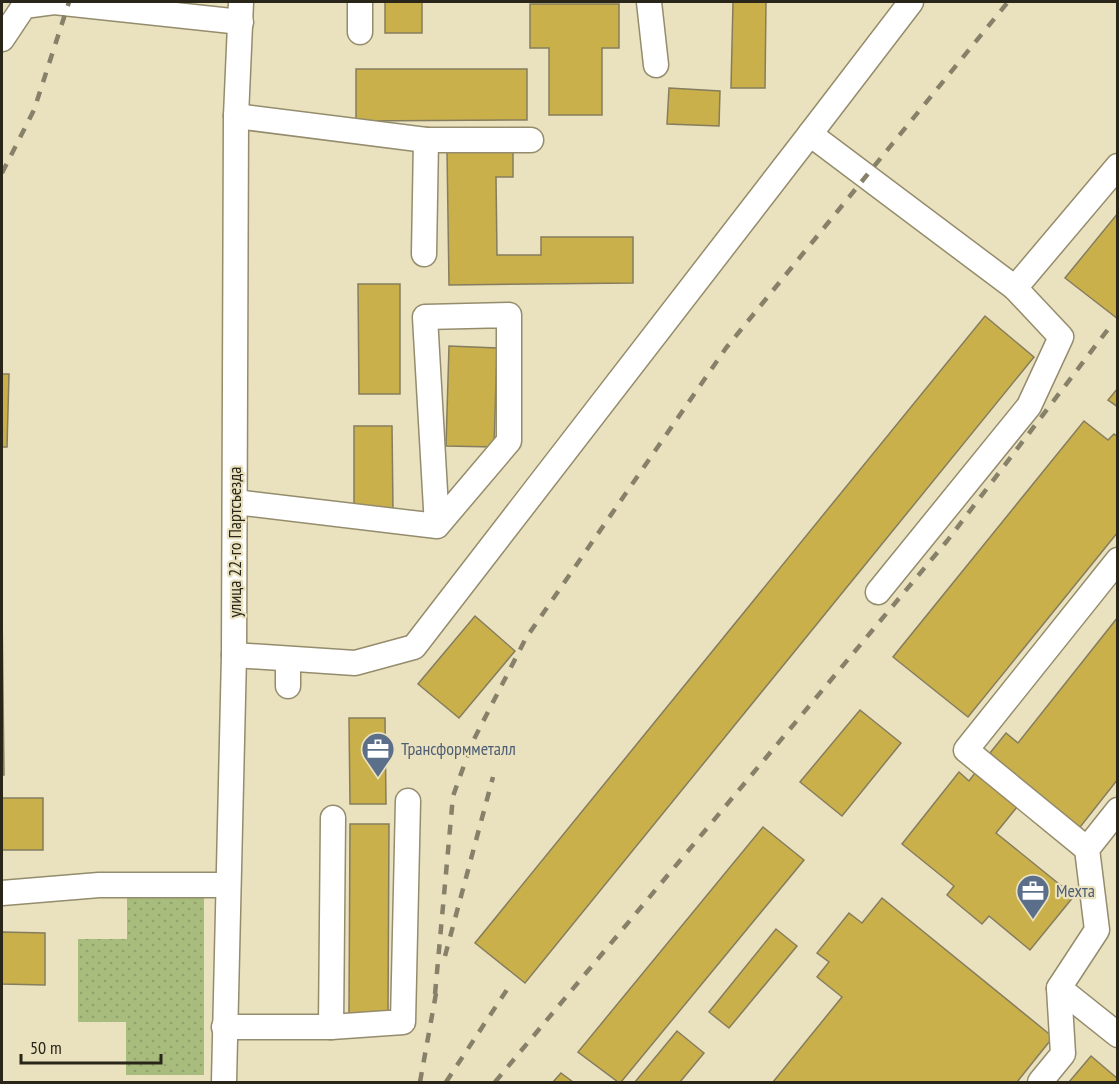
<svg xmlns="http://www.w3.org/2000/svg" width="1119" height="1084" viewBox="0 0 1119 1084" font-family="'PT Sans Narrow',sans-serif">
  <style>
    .grass { fill: url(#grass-dots) }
    .building { fill: #cab04b; stroke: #857d5d; stroke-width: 1.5 }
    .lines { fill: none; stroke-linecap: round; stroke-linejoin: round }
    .minor-casing { stroke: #948c6c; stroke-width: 27 }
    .minor { stroke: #fff; stroke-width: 24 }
    .rail { stroke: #87816a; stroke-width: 4.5; stroke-dasharray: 10 10; stroke-linecap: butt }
    .labels { text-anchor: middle; stroke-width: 4.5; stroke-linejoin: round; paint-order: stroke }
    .street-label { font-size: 18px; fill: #292619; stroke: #eae1bf }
    .service-label { font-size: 18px; fill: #4e5e75; stroke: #eae1bf; text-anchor: start }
  </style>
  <defs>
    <pattern id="grass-dots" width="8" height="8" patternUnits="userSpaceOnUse" patternTransform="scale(1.5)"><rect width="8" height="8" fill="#a8bc7e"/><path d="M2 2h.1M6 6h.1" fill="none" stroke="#91a16c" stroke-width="1.8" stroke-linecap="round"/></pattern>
  </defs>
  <rect width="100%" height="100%" fill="#eae1bf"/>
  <!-- grass -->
  <polygon class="grass" points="127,890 204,891 204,1075 126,1075 126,1022 78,1022 78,939 127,939"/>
  <!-- building -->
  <g class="building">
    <rect x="385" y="2" width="37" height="31"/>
    <polygon points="733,2 766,2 765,88 731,88"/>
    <polygon points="530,4 619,4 619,48 602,48 602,115 549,115 549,48 530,48"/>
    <polygon points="356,69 527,69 527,120 356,121"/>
    <polygon points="669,88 720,91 719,126 667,124"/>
    <polygon points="513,149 513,177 496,177 497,255 541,255 541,237 633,237 633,283 449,285 447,150"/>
    <polygon points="1118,213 1118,319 1065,278"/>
    <polygon points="358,284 400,284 400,394 359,394"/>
    <polygon points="985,316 1034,357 525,983 475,943"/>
    <polygon points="449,346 497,348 494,447 446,446"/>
    <polygon points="2,374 9,374 7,447 2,447"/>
    <polygon points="1118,388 1118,407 1108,400"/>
    <polygon points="1084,421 1108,440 1114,434 1118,437 1118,532 968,717 893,657"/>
    <polygon points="354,426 392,426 393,510 354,510"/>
    <polygon points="2,608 4,775 2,775"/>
    <polygon points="475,616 515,651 459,718 418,684"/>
    <polygon points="1118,617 1118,779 1077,831 995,766 999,761 990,753 1006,733 1018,743"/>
    <polygon points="860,710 901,743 842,816 800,782"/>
    <polygon points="349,718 385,718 386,804 350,804"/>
    <polygon points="959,772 969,781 975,773 1017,807 996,833 1074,896 1030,950 989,916 982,924 947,895 954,886 902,844"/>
    <rect x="2" y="798" width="41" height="52"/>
    <polygon points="350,824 389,824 388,1013 349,1013"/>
    <polygon points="763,827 804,860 621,1082 618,1082 578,1052"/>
    <polygon points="882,898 1053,1037 1017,1082 773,1082 842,997 817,977 829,962 817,953 849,913 862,923"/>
    <polygon points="776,929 797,946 729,1028 709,1012"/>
    <polygon points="2,932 45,933 45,985 2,984"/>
    <polygon points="677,1031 704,1053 680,1082 635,1082"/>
    <polygon points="1091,1056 1118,1079 1118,1082 1069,1082"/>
    <polygon points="561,1073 573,1082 553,1082"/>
  </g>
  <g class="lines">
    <defs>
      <g id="minor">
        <polyline points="360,2 360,32"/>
        <polyline points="649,2 656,65"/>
        <polyline points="2,39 24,6 54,2 241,22"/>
        <polyline points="236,116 426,140 424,254"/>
        <polyline points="810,134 911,2"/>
        <polyline points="426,140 531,140"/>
        <polyline points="1015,288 1118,166"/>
        <polyline points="235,502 437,526 425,317 509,315 509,441 437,526"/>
        <polyline points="234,655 355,663 414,647 810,134 1015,288 1061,337 1029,406 878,592"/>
        <polyline points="288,686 288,660"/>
        <polyline points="1087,849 966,750 1118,560"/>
        <polyline points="2,893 99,885 227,885"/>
        <polyline points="1059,988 1118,1035"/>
        <polyline points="224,1027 331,1027 403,1022 408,801"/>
        <polyline points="331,1027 333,818"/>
        <polyline points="224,1082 234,655 236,116 241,2"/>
        <polyline points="1040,1082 1063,1054 1059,988 1097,930 1087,849 1118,810"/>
      </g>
    </defs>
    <!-- minor casing -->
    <use href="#minor" class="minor-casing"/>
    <!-- minor -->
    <use href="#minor" class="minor"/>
    <!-- rail -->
    <g class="rail">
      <polyline points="2,173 34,110 69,2"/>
      <polyline points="445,956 493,777"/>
      <polyline points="435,994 453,796 472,743 526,638 726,348 1008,2"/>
      <polyline points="420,1082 437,988"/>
      <polyline points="446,1082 512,982"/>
      <polyline points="495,1082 947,541 1109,328"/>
    </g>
  </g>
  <!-- icons -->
  <defs>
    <symbol id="office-pin" viewBox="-11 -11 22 30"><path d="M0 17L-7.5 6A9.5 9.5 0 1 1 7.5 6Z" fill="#5c6f8a" stroke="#eae1bf"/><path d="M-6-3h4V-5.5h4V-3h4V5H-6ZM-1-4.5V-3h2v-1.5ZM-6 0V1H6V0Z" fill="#fff"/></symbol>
  </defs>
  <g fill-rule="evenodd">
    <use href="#office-pin" x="359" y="730" width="38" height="52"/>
    <use href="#office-pin" x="1014" y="872" width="38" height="52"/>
  </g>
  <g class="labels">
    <!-- street labels -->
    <g class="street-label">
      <text transform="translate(235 542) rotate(-90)" y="6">улица 22-го Партсъезда</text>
    </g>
    <!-- service labels -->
    <g class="service-label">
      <text x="401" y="755">Трансформметалл</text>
      <text x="1056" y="897">Мехта</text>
    </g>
  </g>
  <!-- border -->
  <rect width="1119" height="1084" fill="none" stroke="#292619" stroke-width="6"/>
  <!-- scale -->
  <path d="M21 1054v9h140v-9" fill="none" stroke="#292619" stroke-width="3"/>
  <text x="30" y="1054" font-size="18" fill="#292619" stroke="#eae1bf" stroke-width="4.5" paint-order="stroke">50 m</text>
</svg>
